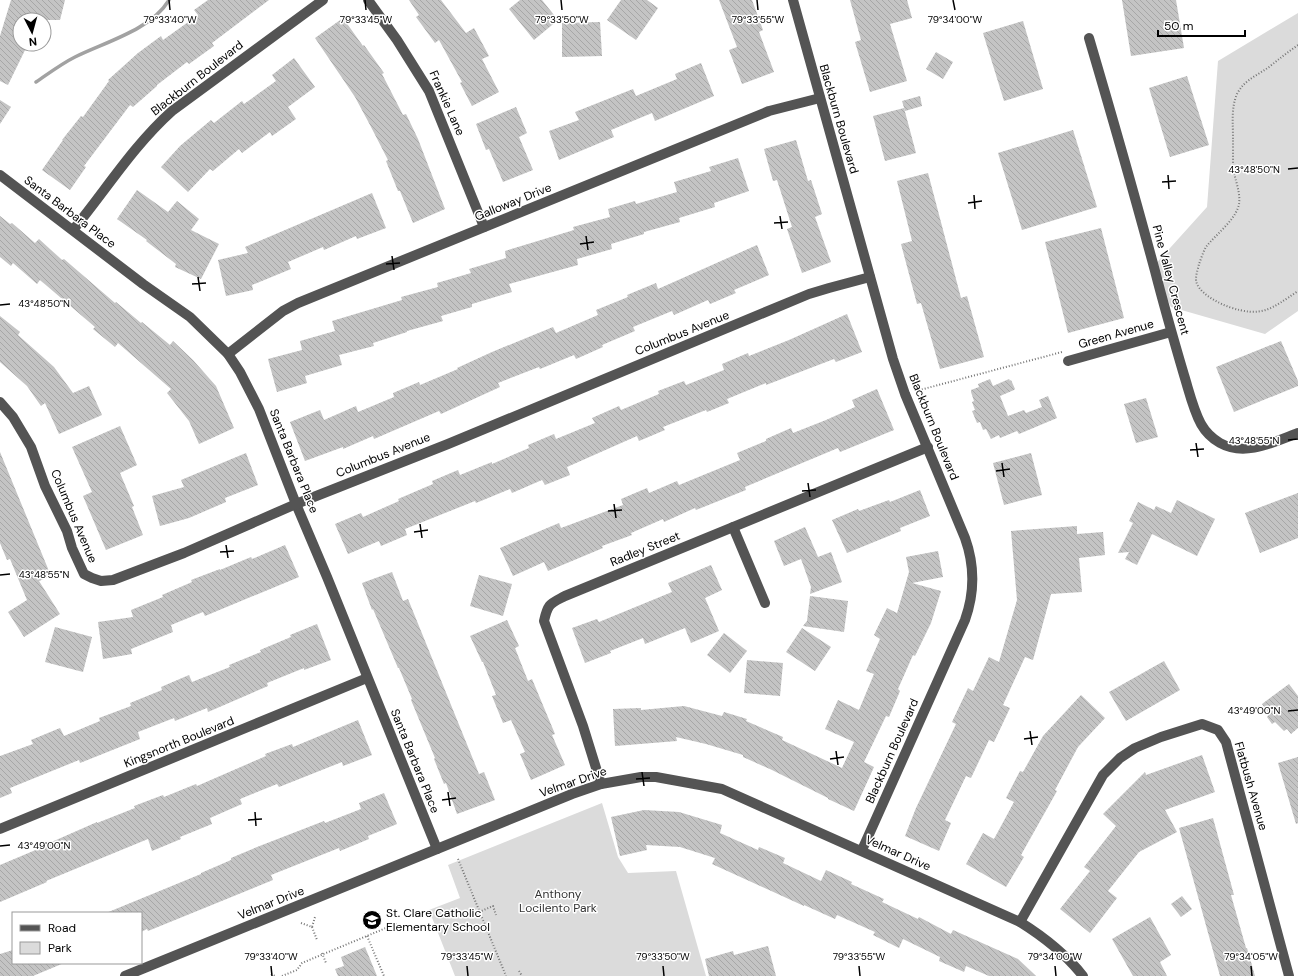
<svg xmlns="http://www.w3.org/2000/svg" width="1298" height="976" viewBox="0 0 1298 976" font-family="'DM Sans',sans-serif">
  <style>
    .green { fill: #dbdbdb }
    .lines { fill: none; stroke-linecap: round; stroke-linejoin: round }
    .stream { stroke: #a2a2a2; stroke-width: 3.5 }
    .building { fill: url(#building-back-hatch) }
    .path { stroke: #767676; stroke-width: 2; stroke-dasharray: 1 2; stroke-linecap: butt }
    .minor { stroke: #545454; stroke-width: 10 }
    .ticks { fill: none; stroke: #000; stroke-width: 1.5 }
    .labels { text-anchor: middle; stroke-width: 3; stroke-linejoin: round; paint-order: stroke }
    .street-label { font-size: 12px; fill: #000; stroke: #fff }
    .park-label { font-size: 12px; fill: #323232; stroke: #fff }
    .poi-label { font-size: 12px; fill: #000; stroke: #fff; text-anchor: start }
    .ticks-label { font-size: 10px; text-anchor: middle; fill: #000; stroke: #fff; stroke-width: 3; stroke-linejoin: round; paint-order: stroke }
  </style>
  <defs>
    <pattern id="building-back-hatch" width="6" height="6" patternUnits="userSpaceOnUse"><rect width="6" height="6" fill="#c4c4c4"/><path d="M-1 5l2 2M0 0l6 6M5-1l2 2" fill="none" stroke="#a7a7a7"/></pattern>
  </defs>
  <rect width="100%" height="100%" fill="#fff"/>
  <!-- green -->
  <g class="green">
    <polygon points="1298,13 1298,311 1265,334 1171,307 1152,268 1207,207 1218,61"/>
    <polygon points="602,803 618,857 628,873 676,871 706,976 455,976 429,910 460,898 448,865"/>
  </g>
  <g class="lines">
    <!-- stream -->
    <path class="stream" d="M36,82C48,74 61,64 75,57C105,42 151,30 169,0"/>
  </g>
  <!-- building -->
  <g class="building">
    <polygon points="11,0 65,0 60,20 20,20 20,44 28,44 8,85 0,81 0,36"/>
    <polygon points="208,0 269,0 212,43 214,46 189,64 187,62 157,85 157,86 133,107 130,105 84,166 86,167 70,190 42,170 63,140 62,140 81,116 83,117 109,81 108,80 138,53 161,36 163,40 198,15 194,10"/>
    <polygon points="409,0 441,0 466,33 474,28 489,56 482,59 499,92 472,106 460,83 462,82 439,40 435,43 416,17 419,15"/>
    <polygon points="520,0 542,0 558,20 534,40 509,9"/>
    <polygon points="621,0 647,0 658,8 636,40 607,20"/>
    <polygon points="719,0 752,0 763,30 759,32 774,72 742,84 729,50 737,47"/>
    <polygon points="850,0 907,0 912,18 890,24 907,81 870,92 855,42 861,40"/>
    <polygon points="1122,0 1176,0 1184,48 1131,56"/>
    <polygon points="343,18 363,46 364,45 384,73 382,74 403,115 406,114 418,139 445,209 413,223 400,191 398,191 386,161 388,160 370,125 355,97 315,38"/>
    <polygon points="1023,21 1043,89 1004,101 983,33"/>
    <polygon points="600,22 602,56 562,57 562,23"/>
    <polygon points="936,52 953,62 943,79 926,69"/>
    <polygon points="294,58 315,87 288,107 296,119 272,136 270,132 242,153 239,149 213,171 210,169 188,192 161,167 180,146 211,120 214,123 242,101 244,104 276,81 272,75"/>
    <polygon points="701,63 714,96 655,121 652,113 611,130 614,137 559,160 549,131 579,120 575,112 633,89 636,96 677,79 675,74"/>
    <polygon points="1187,76 1209,145 1170,157 1149,88"/>
    <polygon points="920,96 922,106 905,111 902,101"/>
    <polygon points="0,100 11,107 0,124"/>
    <polygon points="516,107 527,133 519,137 533,170 503,182 489,149 486,150 476,124"/>
    <polygon points="904,108 916,153 885,161 873,116"/>
    <polygon points="1073,130 1097,207 1022,230 998,153"/>
    <polygon points="796,140 808,181 811,180 822,214 815,217 831,262 802,273 787,229 792,227 777,180 773,181 764,149"/>
    <polygon points="738,158 749,191 714,203 715,207 679,218 680,222 644,232 644,234 611,244 612,249 577,259 578,265 509,284 512,292 472,304 472,307 441,316 443,321 407,331 407,332 373,343 374,346 339,355 342,365 305,376 307,383 277,392 268,359 302,350 300,341 335,331 332,321 402,300 401,297 438,287 437,283 471,273 469,269 506,258 505,251 574,230 573,227 610,217 608,209 635,201 636,204 677,192 674,182 711,171 709,167"/>
    <polygon points="928,173 961,298 967,296 984,357 940,369 921,303 917,304 901,244 912,241 897,181"/>
    <polygon points="137,190 168,212 177,201 199,219 191,230 219,244 201,279 175,267 176,264 146,241 147,240 117,219"/>
    <polygon points="372,193 386,228 357,239 356,236 324,250 323,247 288,262 291,269 252,285 253,290 226,296 218,260 248,253 245,247"/>
    <polygon points="0,216 10,224 12,223 35,243 39,239 62,260 64,259 115,303 116,302 141,323 142,322 170,345 173,341 193,360 216,386 234,428 199,444 189,421 167,393 171,389 118,343 115,347 93,329 95,327 40,280 37,284 13,263 11,266 0,257"/>
    <polygon points="1101,228 1124,318 1068,333 1045,242"/>
    <polygon points="757,245 769,275 734,290 736,293 710,304 708,300 674,315 672,311 633,327 635,331 602,345 603,347 576,359 574,355 540,369 539,367 498,383 500,387 441,414 439,411 374,439 373,436 343,449 343,447 305,461 290,422 320,410 324,420 356,406 358,412 394,397 393,393 419,382 420,385 458,369 457,368 492,352 553,327 556,333 598,315 596,310 628,297 627,295 656,283 658,289"/>
    <polygon points="847,314 862,352 836,362 834,359 766,385 766,383 727,399 729,403 707,412 706,410 663,427 665,430 639,441 637,436 567,467 570,475 545,485 542,480 512,493 510,489 476,503 475,501 405,529 407,535 381,546 379,541 348,554 335,524 361,513 363,517 399,501 398,499 433,484 432,481 458,470 460,475 492,462 492,464 529,448 528,445 554,434 556,439 595,423 592,418 619,406 621,410 659,394 658,391 684,381 686,385 724,370 722,364 748,353 749,356 789,340"/>
    <polygon points="0,316 20,332 18,335 54,367 73,393 89,386 102,415 59,434 45,403 41,406 27,386 0,362"/>
    <polygon points="1281,341 1298,381 1298,386 1234,412 1216,367"/>
    <polygon points="990,379 993,386 1009,379 1010,381 1011,380 1015,389 1014,390 1000,396 1008,416 1024,410 1026,413 1042,407 1039,400 1048,396 1057,418 1019,434 1017,431 1000,438 999,435 991,439 986,429 983,430 980,422 977,423 972,411 975,410 972,402 974,401 971,392 971,390 979,387 978,384"/>
    <polygon points="877,389 894,430 840,452 838,448 745,487 746,490 696,510 695,508 664,522 663,519 631,533 632,535 602,546 603,548 548,571 544,562 513,576 500,548 559,523 561,528 623,505 621,499 647,488 649,493 677,481 679,485 740,460 737,453 766,441 766,439 791,428 793,433 826,420 855,407 852,400"/>
    <polygon points="1146,398 1158,437 1136,443 1124,404"/>
    <polygon points="120,426 137,465 120,473 134,506 132,507 143,535 106,550 83,496 92,492 72,447"/>
    <polygon points="0,452 51,576 39,581 60,614 24,637 8,612 27,600 10,559 7,560 0,543"/>
    <polygon points="246,453 258,485 225,498 226,502 189,518 160,526 152,496 184,487 181,480"/>
    <polygon points="1031,453 1042,495 1004,505 993,463"/>
    <polygon points="920,490 930,516 900,528 901,531 847,553 832,520 858,509 859,511 889,500 890,502"/>
    <polygon points="1298,493 1298,538 1260,553 1245,513"/>
    <polygon points="1177,500 1215,519 1197,556 1152,534 1137,565 1125,559 1129,552 1118,553 1133,523 1129,521 1138,502 1154,510 1156,506 1171,513"/>
    <polygon points="1077,526 1077,534 1103,532 1105,555 1079,558 1082,592 1051,594 1033,660 1025,657 1003,705 1010,708 994,742 989,740 971,778 966,776 945,820 951,823 939,851 905,836 916,808 956,724 952,722 968,688 973,691 989,657 999,662 1017,600 1011,531"/>
    <polygon points="805,527 818,557 831,552 842,582 810,594 811,587 801,559 784,566 774,541"/>
    <polygon points="285,545 299,577 205,616 203,612 171,625 173,632 131,649 132,654 103,659 98,622 133,617 131,610 163,597 162,595 192,582 191,580 220,569 220,570 251,557 252,559"/>
    <polygon points="938,551 943,577 912,583 941,591 931,623 915,656 913,655 898,689 900,691 889,717 886,716 864,762 874,767 854,811 828,799 828,798 772,770 743,757 743,755 706,744 676,737 677,741 615,746 613,709 641,708 641,710 684,706 722,716 724,712 747,719 746,721 783,737 782,740 842,768 854,742 825,729 838,700 859,710 874,674 866,671 880,639 874,635 887,608 897,613 909,572 906,557"/>
    <polygon points="711,565 722,590 705,598 719,631 691,643 685,628 645,644 643,638 610,651 611,653 585,663 572,628 597,619 599,622 672,592 668,583"/>
    <polygon points="392,572 403,601 408,599 479,774 484,772 495,800 457,814 446,783 444,784 434,759 435,758 411,700 412,699 399,668 398,668 373,609 372,610 362,583"/>
    <polygon points="479,575 512,584 503,616 470,606"/>
    <polygon points="810,596 848,601 844,632 803,626 807,621"/>
    <polygon points="507,620 519,646 515,648 528,681 532,679 555,734 552,735 565,765 531,780 520,754 525,752 511,720 503,723 492,696 496,695 483,662 482,662 470,636"/>
    <polygon points="317,624 331,660 304,670 304,668 267,683 268,686 208,712 207,708 175,721 174,718 138,732 140,739 80,763 79,760 10,788 12,793 0,798 0,756 33,744 31,740 60,728 64,736 100,721 99,718 131,706 130,703 162,690 161,687 189,675 192,682 230,667 229,665 261,652 260,650 291,637 290,635"/>
    <polygon points="55,627 92,637 83,672 45,662"/>
    <polygon points="802,628 831,647 815,671 786,652"/>
    <polygon points="724,633 747,651 730,673 707,655"/>
    <polygon points="747,660 783,663 780,696 744,693"/>
    <polygon points="1164,661 1180,690 1126,721 1109,692"/>
    <polygon points="1289,684 1298,696 1298,728 1291,734 1287,729 1284,731 1275,722 1272,724 1267,717 1269,714 1262,704"/>
    <polygon points="1081,695 1105,718 1078,747 1055,790 1057,791 1021,855 1024,857 1006,887 966,864 983,833 994,839 1014,802 1006,798 1020,771 1023,772 1043,736"/>
    <polygon points="358,720 372,755 343,766 342,762 279,787 277,784 240,799 242,804 210,818 212,824 180,837 181,839 152,851 148,839 46,881 47,882 0,902 0,865 38,849 38,848 97,822 97,823 135,808 134,806 163,795 164,797 196,784 197,786 266,756 265,754 292,744 293,747"/>
    <polygon points="1202,755 1215,792 1165,810 1177,832 1139,852 1108,891 1117,898 1090,933 1060,909 1090,871 1084,867 1116,826 1103,814 1145,772 1146,775"/>
    <polygon points="1298,757 1298,823 1296,824 1278,763"/>
    <polygon points="384,793 397,824 368,836 369,839 340,851 339,848 271,875 273,880 148,931 147,929 141,932 141,913 106,913 201,874 201,873 231,860 231,858 257,847 324,821 325,823 361,809 359,803"/>
    <polygon points="644,810 679,812 722,825 720,833 758,850 759,847 785,858 783,863 821,881 826,870 852,882 851,884 884,899 882,902 918,919 919,917 951,934 953,930 1018,959 1036,976 989,976 966,966 964,972 939,961 940,957 903,939 899,948 873,935 875,932 837,915 835,919 804,905 804,906 712,864 715,858 680,847 646,845 647,850 620,856 611,817"/>
    <polygon points="1213,818 1234,895 1231,895 1246,948 1247,948 1255,976 1220,976 1179,828"/>
    <polygon points="1182,896 1192,909 1181,917 1171,904"/>
    <polygon points="1150,917 1171,955 1160,962 1167,976 1133,976 1112,939"/>
    <polygon points="768,946 776,976 709,976 705,959 733,951 734,955"/>
    <polygon points="365,947 377,976 338,976 335,969 344,966 341,957"/>
    <polygon points="13,950 13,963 64,963 33,976 0,976 0,954"/>
  </g>
  <g class="lines">
    <!-- path -->
    <g class="path">
      <path d="M1298,45C1288,52 1279,59 1269,67C1258,75 1244,80 1237,94C1231,108 1233,123 1233,138C1233,147 1233,157 1233,166C1234,178 1241,192 1239,204C1236,220 1215,235 1206,247C1203,252 1201,259 1199,264C1198,269 1196,274 1196,279C1196,292 1218,303 1229,307C1262,318 1271,309 1298,291"/>
      <polyline points="916,391 1062,352"/>
      <polyline points="458,859 506,976"/>
      <polyline points="479,912 493,906 496,915"/>
      <polyline points="301,923 312,927 315,917"/>
      <polyline points="312,927 317,940"/>
      <polyline points="367,936 384,976"/>
      <polyline points="322,953 326,963"/>
      <polyline points="519,971 522,976"/>
      <polyline points="271,974 275,976"/>
      <polyline points="282,976 297,970 302,963 398,923"/>
    </g>
    <!-- minor -->
    <g class="minor">
      <polyline points="368,0 397,40 429,91 484,227"/>
      <path d="M793,0L893,359L905,394L965,538C975,566 975,592 965,620L862,850"/>
      <path d="M1089,38C1112,116 1134,193 1155,271C1164,306 1174,341 1184,375C1189,391 1193,409 1201,424C1205,431 1213,439 1220,443C1245,457 1274,442 1298,433"/>
      <polyline points="0,175 143,284 190,317 228,354 240,372 259,409 296,504 327,577 437,849"/>
      <path d="M73,230C106,190 133,146 172,111L323,0"/>
      <polyline points="228,354 283,311 298,303 769,111 820,98"/>
      <polyline points="1068,361 1171,332"/>
      <polyline points="0,402 13,417 31,447 45,486 67,531 72,548 84,574 92,578 101,581 113,580 184,553 296,504 448,444 809,294 829,288 870,277"/>
      <polyline points="733,527 765,603"/>
      <path d="M601,784L583,726L544,621C548,603 550,604 565,596L928,447"/>
      <polyline points="0,829 367,678"/>
      <polyline points="1020,922 1103,775 1120,758 1135,748 1161,737 1202,724 1218,730 1226,742 1289,976"/>
      <path d="M125,976L572,794L601,784L641,777H656L722,789L1020,922C1044,937 1065,953 1083,976"/>
    </g>
  </g>
  <!-- ticks -->
  <path class="ticks" d="M169,0L170,10M365,0L366,10M561,0L562,10M757,0L758,10M953,0L955,10M1288,169L1298,168M1168,175L1169,189M1162,182L1176,181M974,195L975,209M968,203L982,201M780,216L782,229M774,223L788,222M586,236L588,250M580,244L594,242M392,256L394,270M386,264L400,263M198,277L200,291M192,284L206,283M0,305L10,304M1288,440L1298,439M1196,443L1198,457M1190,450L1204,449M1002,463L1004,477M996,471L1010,469M808,483L810,497M802,491L816,490M614,504L616,518M608,511L622,510M420,524L422,538M414,532L428,530M226,545L228,558M220,552L234,551M0,575L10,574M1288,711L1298,710M1030,731L1032,745M1024,739L1038,737M836,751L838,765M830,759L844,757M642,772L644,786M636,779L650,778M448,792L450,806M442,800L456,798M255,812L256,826M248,820L262,819M0,846L10,845M271,966L272,976M467,966L468,976M663,966L664,976M859,966L860,976M1055,966L1056,976M1251,966L1252,976"/>
  <!-- icons -->
  <defs>
    <symbol id="school-disc" viewBox="-11 -11 22 22"><circle r="9.5" fill="#000" stroke="#fff"/><path d="M0-5L7-2L0 1L-7-2ZM-4 1L0 2.5L4 1V4Q0 6-4 4Z" fill="#fff"/></symbol>
  </defs>
  <g fill-rule="evenodd">
    <use href="#school-disc" x="361" y="909" width="22" height="22"/>
  </g>
  <g class="labels">
    <!-- street labels -->
    <g class="street-label">
      <text transform="translate(197 78) rotate(-38)" y="4">Blackburn Boulevard</text>
      <text transform="translate(447 103) rotate(66)" y="4">Frankie Lane</text>
      <text transform="translate(839 119) rotate(74)" y="4">Blackburn Boulevard</text>
      <text transform="translate(513 202) rotate(-22)" y="4">Galloway Drive</text>
      <text transform="translate(70 212) rotate(37)" y="4">Santa Barbara Place</text>
      <text transform="translate(1171 280) rotate(75)" y="4">Pine Valley Crescent</text>
      <text transform="translate(682 333) rotate(-22)" y="4">Columbus Avenue</text>
      <text transform="translate(1116 334) rotate(-16)" y="4">Green Avenue</text>
      <text transform="translate(934 427) rotate(68)" y="4">Blackburn Boulevard</text>
      <text transform="translate(383 455) rotate(-22)" y="4">Columbus Avenue</text>
      <text transform="translate(294 461) rotate(68)" y="4">Santa Barbara Place</text>
      <text transform="translate(74 516) rotate(67)" y="4">Columbus Avenue</text>
      <text transform="translate(645 549) rotate(-22)" y="4">Radley Street</text>
      <text transform="translate(179 742) rotate(-22)" y="4">Kingsnorth Boulevard</text>
      <text transform="translate(892 751) rotate(-66)" y="4">Blackburn Boulevard</text>
      <text transform="translate(415 761) rotate(68)" y="4">Santa Barbara Place</text>
      <text transform="translate(573 782) rotate(-19)" y="4">Velmar Drive</text>
      <text transform="translate(1251 786) rotate(74)" y="4">Flatbush Avenue</text>
      <text transform="translate(898 853) rotate(24)" y="4">Velmar Drive</text>
      <text transform="translate(271 903) rotate(-22)" y="4">Velmar Drive</text>
    </g>
    <!-- park labels -->
    <g class="park-label">
      <text x="558" y="898">Anthony<tspan x="558" dy="14">Locilento Park</tspan></text>
    </g>
    <!-- poi labels -->
    <g class="poi-label">
      <text x="386" y="917">St. Clare Catholic<tspan x="386" dy="14">Elementary School</tspan></text>
    </g>
  </g>
  <g class="ticks-label">
    <text x="170" y="23">79°33'40"W</text>
    <text x="366" y="23">79°33'45"W</text>
    <text x="562" y="23">79°33'50"W</text>
    <text x="758" y="23">79°33'55"W</text>
    <text x="955" y="23">79°34'00"W</text>
    <text x="1254" y="173">43°48'50"N</text>
    <text x="44" y="307">43°48'50"N</text>
    <text x="1254" y="444">43°48'55"N</text>
    <text x="44" y="578">43°48'55"N</text>
    <text x="1254" y="714">43°49'00"N</text>
    <text x="44" y="849">43°49'00"N</text>
    <text x="271" y="960">79°33'40"W</text>
    <text x="467" y="960">79°33'45"W</text>
    <text x="663" y="960">79°33'50"W</text>
    <text x="859" y="960">79°33'55"W</text>
    <text x="1055" y="960">79°34'00"W</text>
    <text x="1251" y="960">79°34'05"W</text>
  </g>
  <!-- legend -->
  <rect x="12" y="912" width="130" height="52" fill="#ffffff" stroke="#999999"/>
  <rect x="20" y="925" width="20" height="6" fill="#545454" stroke="#999999"/>
  <text x="48" y="932" font-size="12" fill="#000000">Road</text>
  <rect x="20" y="942" width="20" height="12" fill="#dbdbdb" stroke="#999999"/>
  <text x="48" y="952" font-size="12" fill="#000000">Park</text>
  <!-- north arrow -->
  <g transform="translate(32 32) rotate(174)"><circle r="19" fill="#ffffff" stroke="#999999"/>
  <path d="M0-3L7 15L0 10L-7 15Z" fill="#000000"/>
  <text y="-6" font-size="11" font-weight="bold" text-anchor="middle" fill="#000000">N</text>
  </g>
  <!-- scale -->
  <path d="M1158 30v6h87v-6" fill="none" stroke="#000000" stroke-width="2"/>
  <text x="1164" y="30" font-size="12" fill="#000000" stroke="#ffffff" stroke-width="3" paint-order="stroke">50 m</text>
</svg>
